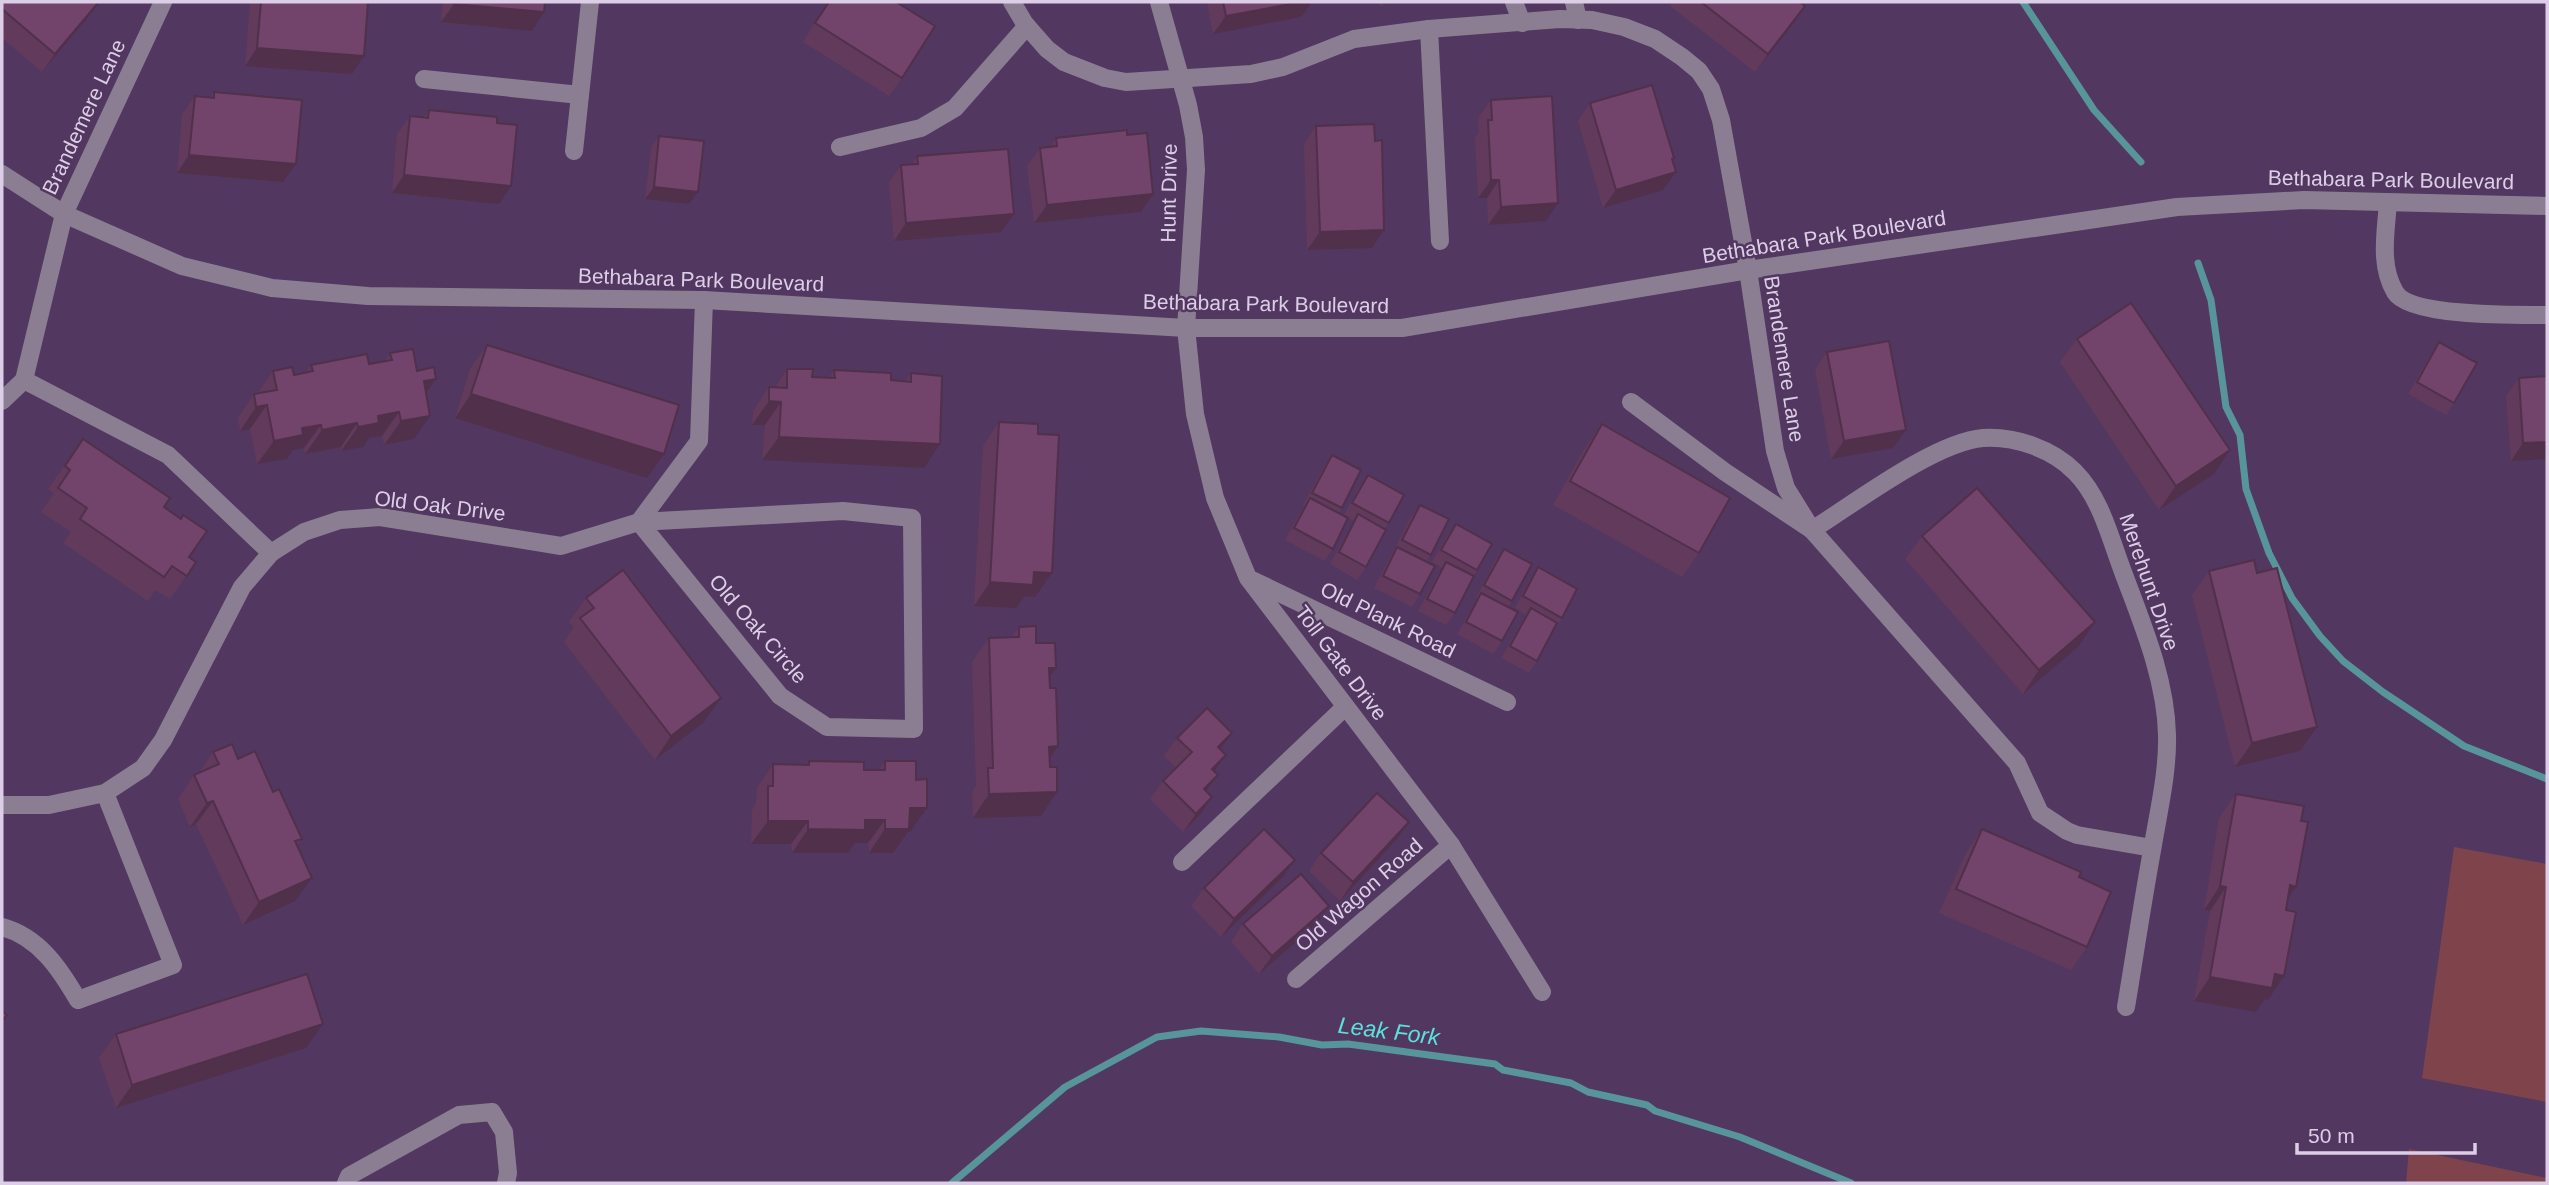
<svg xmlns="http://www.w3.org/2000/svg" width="2549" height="1185" viewBox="0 0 2549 1185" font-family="Helvetica,sans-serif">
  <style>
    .green { fill: #7f434b }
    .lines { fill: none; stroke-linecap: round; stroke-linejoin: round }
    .stream { stroke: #57959b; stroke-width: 7 }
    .minor { stroke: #8b7e92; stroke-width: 18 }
    .wall { fill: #623a5c }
    .shaded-wall { fill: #50304b }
    .building { fill: #72446b; stroke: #50304b; stroke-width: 2 }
    .labels { text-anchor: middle; stroke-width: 5; stroke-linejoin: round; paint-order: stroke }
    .street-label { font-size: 21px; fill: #ddcee7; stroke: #523760 }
    .water-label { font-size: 23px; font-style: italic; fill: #5de0dc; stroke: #523760 }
  </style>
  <rect width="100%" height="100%" fill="#523760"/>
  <!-- green -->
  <g class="green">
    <polygon points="2454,847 2547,864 2547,1102 2422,1078"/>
    <polygon points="2409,1149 2547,1178 2547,1183 2406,1183"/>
  </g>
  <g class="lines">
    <!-- stream -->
    <g class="stream">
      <polyline points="2023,2 2094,110 2141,162"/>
      <polyline points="2198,263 2211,300 2226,407 2240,435 2246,489 2269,553 2292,598 2320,636 2343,661 2383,692 2464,746 2547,779"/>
      <polyline points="952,1183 1065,1087 1157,1037 1201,1031 1279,1037 1322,1045 1348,1044 1495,1064 1503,1070 1571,1083 1588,1092 1647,1105 1655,1111 1740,1137 1851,1183"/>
    </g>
    <!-- minor -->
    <g class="minor">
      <polyline points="1012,2 1025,24 1047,49 1064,62 1105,78 1126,82 1251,74 1283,67 1354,39 1429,29 1560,19 1592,20 1624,27 1655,39 1682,57 1699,71 1711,89 1721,120 1748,270 1775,451 1786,488 1812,530 2017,763 2040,813 2067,831 2077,835 2152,848"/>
      <polyline points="1159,2 1188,105 1194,137 1196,170 1186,328 1195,414 1215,498 1248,578 1451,845 1542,992"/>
      <polyline points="1514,2 1522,23"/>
      <polyline points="1574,2 1578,20"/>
      <polyline points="1429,29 1440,241"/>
      <polyline points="424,79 580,95"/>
      <polyline points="840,147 921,128 955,108 1027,26"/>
      <polyline points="574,151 590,2"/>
      <polyline points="2,174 64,214 182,266 272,288 368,296 704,300 1186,328 1402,328 1748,270 2177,207 2304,200 2547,206"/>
      <path d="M2388,202C2386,232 2379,265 2395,292C2409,317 2519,315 2547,315"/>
      <polyline points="24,380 168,455 271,553"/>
      <polyline points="2,401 24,380 64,214 163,2"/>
      <path d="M1631,402L1725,472L1812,530C1855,503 1935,442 1983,438C2015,436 2053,449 2075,472C2101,498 2110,538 2123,572C2142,623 2166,679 2167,735C2168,771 2159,809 2153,845C2143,899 2135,953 2126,1007"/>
      <polygon points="843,511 912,518 914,729 827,727 780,696 639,522"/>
      <polyline points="1252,580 1507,702"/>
      <polyline points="2,805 49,805 105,793 143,768 163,740 242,587 271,553 304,532 340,520 380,517 561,546 639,522 699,441 704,300"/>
      <polyline points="1182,862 1345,707"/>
      <path d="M2,927C39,937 60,969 78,1000L173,965L105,793"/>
      <polyline points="1296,979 1451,845"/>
      <polyline points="346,1183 349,1176 459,1115 492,1112 504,1132 508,1173 506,1183"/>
    </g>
  </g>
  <!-- wall -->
  <g class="wall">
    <polygon points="2,2 98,3 85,21 42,72 2,38"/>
    <polygon points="250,2 368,2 352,74 245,66"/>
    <polygon points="443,2 545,2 544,12 532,31 441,22"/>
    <polygon points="828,2 896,2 902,78 889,96 803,42"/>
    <polygon points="1207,2 1301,2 1301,17 1213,34"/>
    <polygon points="1377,2 1388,2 1381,7"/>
    <polygon points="1672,2 1800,2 1793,24 1755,72 1670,6"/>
    <polygon points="214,92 283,182 177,173 182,114 195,96 210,97"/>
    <polygon points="1491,100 1558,203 1546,221 1488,225 1487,198 1478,198 1475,138 1479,132 1478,118"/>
    <polygon points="1590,103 1674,158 1672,161 1676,172 1663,190 1603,208 1578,121"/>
    <polygon points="429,110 497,123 499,204 392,193 397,134 410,116 424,117"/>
    <polygon points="1316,126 1372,248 1307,250 1304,144"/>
    <polygon points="659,136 689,204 645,199 651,148"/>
    <polygon points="1056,138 1141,212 1034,223 1027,166 1040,148 1051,146"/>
    <polygon points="917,156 1014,214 1001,232 894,241 889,183 901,165 912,164"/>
    <polygon points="2077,339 2214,474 2159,510 2060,362"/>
    <polygon points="2439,342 2454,403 2446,415 2408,394 2431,354"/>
    <polygon points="487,345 664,454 647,478 455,418 470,369"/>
    <polygon points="1827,352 1893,448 1831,459 1815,370"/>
    <polygon points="390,353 417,371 426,393 414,439 384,445 382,436 369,438 363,447 341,451 341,447 305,454 304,448 293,450 287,459 257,464 250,429 240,431 238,418 254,394 257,394 273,371 294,375 306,372 311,365 369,364 385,361"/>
    <polygon points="787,369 812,377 829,378 834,370 891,380 906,381 911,373 924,468 762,460 765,425 752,425 753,411 769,387 775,388"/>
    <polygon points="2519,378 2547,459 2511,461 2506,396"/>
    <polygon points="999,422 1038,434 1052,573 1035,597 1025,596 1016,608 974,606 983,446"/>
    <polygon points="1602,424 1699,553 1682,577 1553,505 1585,448"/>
    <polygon points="83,439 164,507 189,557 196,562 170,599 155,590 148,601 63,543 71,532 41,512 54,493 48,489"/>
    <polygon points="1332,455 1342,508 1339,513 1333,549 1324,561 1285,540 1304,506 1303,505 1324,467"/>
    <polygon points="1368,475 1389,523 1384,529 1366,567 1357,580 1330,564 1354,521 1344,515 1359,487"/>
    <polygon points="1420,505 1431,555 1426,562 1420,594 1412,607 1374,588 1411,517"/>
    <polygon points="1456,524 1477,570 1455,613 1446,625 1418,611 1438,574 1442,568 1432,562 1447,536"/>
    <polygon points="1922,536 2095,622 2079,646 2023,694 1905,559"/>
    <polygon points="1504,549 1512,601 1508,607 1502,641 1493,654 1457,634 1477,599 1476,598 1495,561"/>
    <polygon points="1538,567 1562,618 1556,627 1537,661 1529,673 1501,658 1526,615 1515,608 1530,579"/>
    <polygon points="2209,571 2257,573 2317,727 2300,751 2235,767 2192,595"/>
    <polygon points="586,598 721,698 704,722 655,760 564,642 574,627 569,622"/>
    <polygon points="1019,627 1036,643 1056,668 1050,677 1058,746 1049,759 1041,816 973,818 972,792 976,786 972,662 989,638 1011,637"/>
    <polygon points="1232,733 1220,750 1214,771 1218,775 1207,792 1212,797 1200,815 1183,832 1150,799 1163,781 1176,768 1164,756 1177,738"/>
    <polygon points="213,752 238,759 273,792 302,839 297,845 295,901 243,925 196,824 190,827 178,799 194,775 199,773"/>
    <polygon points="809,761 864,770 879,770 885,761 910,832 908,832 893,853 869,853 868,843 855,843 848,853 792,853 791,844 751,844 752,810 756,803 757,788 773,764 807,764"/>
    <polygon points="2236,794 2288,898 2268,1000 2265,999 2256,1012 2194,1001 2210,911 2204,910 2219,818"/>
    <polygon points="1409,822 1396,840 1340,901 1309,871 1321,853"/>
    <polygon points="1982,829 2079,877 2087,947 2071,970 1939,913 1966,853"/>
    <polygon points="1295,860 1282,878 1221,937 1191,906 1204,888"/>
    <polygon points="1329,906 1317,924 1259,974 1231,942 1243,924"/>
    <polygon points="116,1034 306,1048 116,1108 99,1058"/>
  </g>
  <!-- shaded-wall -->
  <g class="shaded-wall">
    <polygon points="1301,2 1312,2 1301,17 1213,34 1226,16"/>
    <polygon points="98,3 85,21 42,72 55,54"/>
    <polygon points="454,4 544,12 532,31 441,22"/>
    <polygon points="1805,6 1793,24 1755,72 1768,54"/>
    <polygon points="257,48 364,56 352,74 245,66"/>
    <polygon points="189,155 296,164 283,182 177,173"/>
    <polygon points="1674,158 1661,176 1676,172 1663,190 1603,208 1616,190"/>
    <polygon points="404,175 511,186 499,204 392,193"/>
    <polygon points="1491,180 1499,180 1487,198 1478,198"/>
    <polygon points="654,187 698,192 689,204 645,199"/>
    <polygon points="1153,194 1141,212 1034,223 1047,205"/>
    <polygon points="1558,203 1546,221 1488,225 1501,207"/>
    <polygon points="1014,214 1001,232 894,241 906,223"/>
    <polygon points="1384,230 1372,248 1307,250 1320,232"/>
    <polygon points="436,379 419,403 424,381"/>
    <polygon points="471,394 664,454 647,478 455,418"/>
    <polygon points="769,401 781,402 765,425 752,425"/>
    <polygon points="267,405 250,429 240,431 256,407"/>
    <polygon points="399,412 382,436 369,438 363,447 341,451 358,427 378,416"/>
    <polygon points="430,416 414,439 384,445 401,421"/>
    <polygon points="357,423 341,447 305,454 322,430"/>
    <polygon points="321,425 304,448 293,450 287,459 257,464 274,441 302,428"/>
    <polygon points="1906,430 1893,448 1831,459 1844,441"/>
    <polygon points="779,437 940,444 924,468 762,460"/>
    <polygon points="2547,442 2547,459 2511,461 2523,443"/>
    <polygon points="2230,450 2214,474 2159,510 2176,486"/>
    <polygon points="1034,572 1052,573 1035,597 1025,596 1016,608 974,606 990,582"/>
    <polygon points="2095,622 2079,646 2023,694 2039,670"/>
    <polygon points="1049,668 1056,668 1039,692"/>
    <polygon points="721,698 704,722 655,760 671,736"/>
    <polygon points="2317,727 2300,751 2235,767 2252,743"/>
    <polygon points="1232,733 1219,751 1218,747"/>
    <polygon points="1058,746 1042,770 1049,747"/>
    <polygon points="1226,755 1213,773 1212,769"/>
    <polygon points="1218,775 1205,793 1204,789"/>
    <polygon points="1057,792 1041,816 973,818 989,794"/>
    <polygon points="1212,797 1200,815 1183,832 1196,814"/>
    <polygon points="213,801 196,824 190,827 207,803"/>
    <polygon points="910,808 927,808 910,832 908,832 893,853 869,853 885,829"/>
    <polygon points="865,820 885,820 868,843 855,843 848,853 792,853 808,829"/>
    <polygon points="768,821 808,821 791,844 751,844"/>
    <polygon points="1409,822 1396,840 1340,901 1353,882"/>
    <polygon points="1295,860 1282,878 1221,937 1234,919"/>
    <polygon points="312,878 295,901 243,925 259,902"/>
    <polygon points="2290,885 2296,887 2280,910"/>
    <polygon points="2220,886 2226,887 2210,911 2204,910"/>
    <polygon points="1329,906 1317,924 1259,974 1272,956"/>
    <polygon points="2275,974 2284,976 2268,1000 2265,999 2256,1012 2194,1001 2210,977"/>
    <polygon points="323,1024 306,1048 116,1108 132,1085"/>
  </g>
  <!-- building -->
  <g class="building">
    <polygon points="2,2 96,2 98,3 55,54 2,9"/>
    <polygon points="261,2 368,2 364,56 257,48"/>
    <polygon points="454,2 545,2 544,12 454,4"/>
    <polygon points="829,2 896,2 935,26 902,78 815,23"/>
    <polygon points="1223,2 1301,2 1226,16"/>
    <polygon points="1701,2 1800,2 1805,6 1768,54"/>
    <polygon points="1652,85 1674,158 1672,159 1676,172 1616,190 1590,103"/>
    <polygon points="214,92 302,100 296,164 189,155 195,96 214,98"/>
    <polygon points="1552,96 1558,203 1501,207 1499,180 1491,180 1488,120 1492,120 1491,100"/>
    <polygon points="429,110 497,117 497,123 517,125 511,186 404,175 410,116 428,118"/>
    <polygon points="1374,124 1375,141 1382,140 1384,230 1320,232 1316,126"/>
    <polygon points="1127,130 1127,135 1147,133 1153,194 1047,205 1040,148 1057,146 1056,138"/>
    <polygon points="659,136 704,141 698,192 654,187"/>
    <polygon points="1008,149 1014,214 906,223 901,165 918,164 917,156"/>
    <polygon points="2131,303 2230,450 2176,486 2077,339"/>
    <polygon points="1889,341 1906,430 1844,441 1827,352"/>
    <polygon points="2439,342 2477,363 2454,403 2417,382"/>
    <polygon points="487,345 679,405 664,454 471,394"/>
    <polygon points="413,349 417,371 434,367 436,379 424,381 430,416 401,421 399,412 378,416 379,423 358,427 357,423 322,430 321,425 302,428 303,435 274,441 267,405 256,407 254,394 277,390 273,371 292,367 294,375 313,371 311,365 367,354 369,364 392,360 390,353"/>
    <polygon points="787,369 813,369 812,377 835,378 834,370 891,373 891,380 911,382 911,373 942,376 940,444 779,437 781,402 769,401 769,387 787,388"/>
    <polygon points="2547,376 2547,442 2523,443 2519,378"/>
    <polygon points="999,422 1038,424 1038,434 1059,435 1052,573 1034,572 1033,585 990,582"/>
    <polygon points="1602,424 1730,498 1699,553 1570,481"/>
    <polygon points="83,439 170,498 164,507 181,519 183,515 207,531 189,557 196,562 187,576 172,566 164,577 80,519 87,508 58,488 70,470 65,466"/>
    <polygon points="1332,455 1361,470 1342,508 1312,493"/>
    <polygon points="1368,475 1404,495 1389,523 1352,503"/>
    <polygon points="1977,488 2095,622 2039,670 1922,536"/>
    <polygon points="1310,498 1348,518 1333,549 1294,528"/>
    <polygon points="1420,505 1449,519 1431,555 1402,540"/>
    <polygon points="1358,514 1386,530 1366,567 1339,552"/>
    <polygon points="1456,524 1492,544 1477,570 1441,550"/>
    <polygon points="1397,547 1435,566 1420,594 1383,576"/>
    <polygon points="1504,549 1532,564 1512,601 1484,585"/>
    <polygon points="2254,560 2257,573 2277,568 2317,727 2252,743 2209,571"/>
    <polygon points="1446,562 1474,576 1455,613 1427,599"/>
    <polygon points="1538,567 1577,589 1562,618 1523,596"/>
    <polygon points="623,570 721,698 671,736 580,618 594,608 586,598"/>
    <polygon points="1481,593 1518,612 1502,641 1466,622"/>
    <polygon points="1531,608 1557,623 1537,661 1510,646"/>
    <polygon points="1036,626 1036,643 1055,643 1056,668 1049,668 1050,688 1056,688 1058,746 1049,747 1050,767 1057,767 1057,792 989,794 988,768 993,768 989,638 1019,637 1019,627"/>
    <polygon points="1207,708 1232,733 1218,747 1226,755 1212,769 1218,775 1204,789 1212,797 1196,814 1163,781 1192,752 1177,738"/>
    <polygon points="232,744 238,759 255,751 273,792 279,789 302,839 295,841 312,878 259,902 213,801 207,803 194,775 219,764 213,752"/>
    <polygon points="809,761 864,762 864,770 885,770 885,761 916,761 916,780 927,779 927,808 910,808 909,829 885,829 885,820 865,820 865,830 808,829 808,821 768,821 768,786 773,786 773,764 809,765"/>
    <polygon points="1377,793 1409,822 1353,882 1321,853"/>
    <polygon points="2236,794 2304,806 2301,821 2308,822 2296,887 2290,885 2286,910 2296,912 2284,976 2275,974 2272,988 2210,977 2226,887 2220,886"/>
    <polygon points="1264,829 1295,860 1234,919 1204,888"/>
    <polygon points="1982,829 2081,872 2079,877 2111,892 2087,947 1956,889"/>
    <polygon points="1301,874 1329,906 1272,956 1243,924"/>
    <polygon points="307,974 323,1024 132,1085 116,1034"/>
    <polygon points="2,1011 7,1015 2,1021"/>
  </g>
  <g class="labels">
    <!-- street labels -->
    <g class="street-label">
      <text transform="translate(84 117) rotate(-65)" y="7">Brandemere Lane</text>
      <text transform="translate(2391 180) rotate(1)" y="7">Bethabara Park Boulevard</text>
      <text transform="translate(1169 193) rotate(-89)" y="7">Hunt Drive</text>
      <text transform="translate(1824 237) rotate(-9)" y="7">Bethabara Park Boulevard</text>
      <text transform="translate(701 280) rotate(2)" y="7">Bethabara Park Boulevard</text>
      <text transform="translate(1266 304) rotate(1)" y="7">Bethabara Park Boulevard</text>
      <text transform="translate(1784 359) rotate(81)" y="7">Brandemere Lane</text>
      <text transform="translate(440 506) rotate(7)" y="7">Old Oak Drive</text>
      <text transform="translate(2149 582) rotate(71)" y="7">Merehunt Drive</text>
      <text transform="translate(1388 620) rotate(26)" y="7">Old Plank Road</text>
      <text transform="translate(758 629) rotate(49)" y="7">Old Oak Circle</text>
      <text transform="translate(1341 663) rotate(53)" y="7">Toll Gate Drive</text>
      <text transform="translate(1359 895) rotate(-41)" y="7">Old Wagon Road</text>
    </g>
    <!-- water labels -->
    <g class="water-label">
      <text transform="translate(1389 1031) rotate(7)" y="8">Leak Fork</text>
    </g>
  </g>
  <!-- border -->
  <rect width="2549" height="1185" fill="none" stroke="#ddcee7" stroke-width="7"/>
  <!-- scale -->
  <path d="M2297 1143v10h178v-10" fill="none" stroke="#ddcee7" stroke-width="3.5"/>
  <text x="2308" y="1143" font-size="21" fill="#ddcee7" stroke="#523760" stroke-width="5" paint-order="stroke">50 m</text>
</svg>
